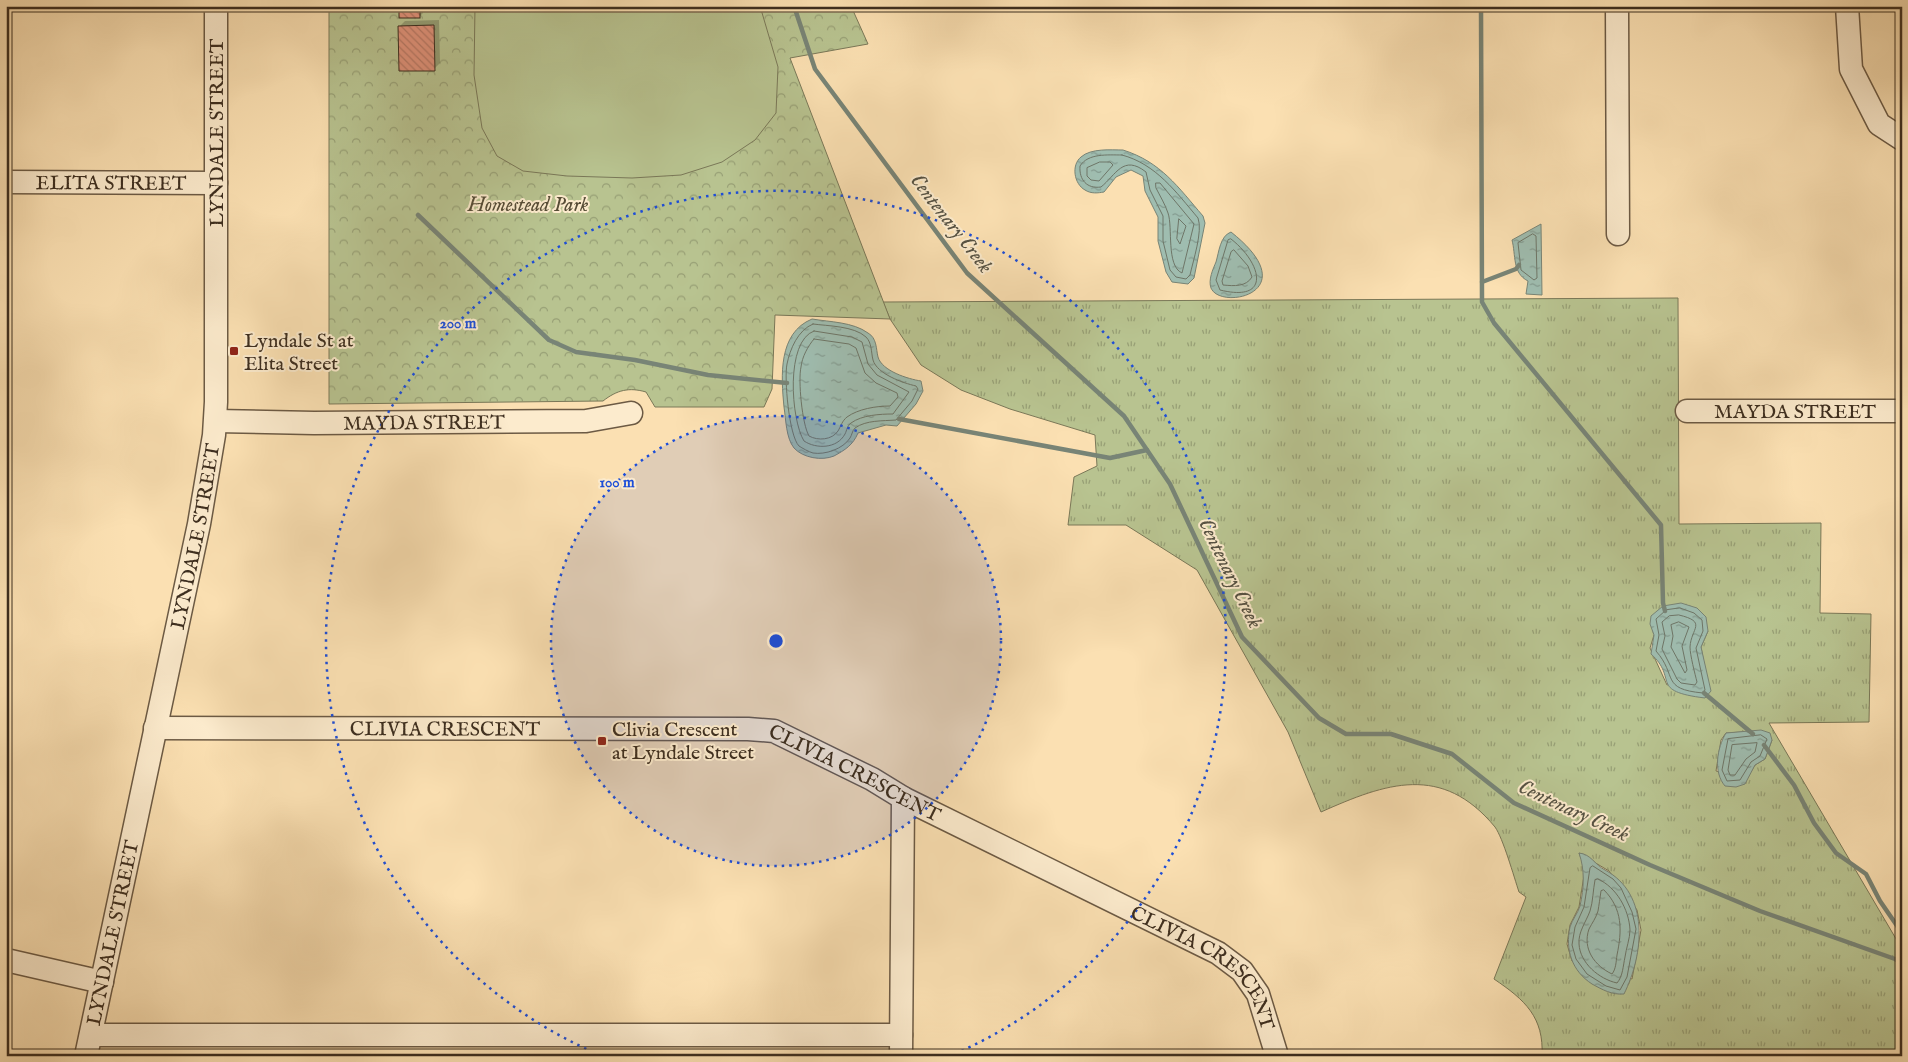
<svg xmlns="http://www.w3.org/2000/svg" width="1908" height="1062" viewBox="0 0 1908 1062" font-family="'IM FELL English',serif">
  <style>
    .grass { fill: url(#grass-tufts); stroke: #7a7858; fill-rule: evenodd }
    .park { fill: url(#park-crowns); stroke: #7a7858 }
    .garden { fill: #b8c390; stroke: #7a7858 }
    .water { fill: url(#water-ripples); stroke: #788476 }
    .shadow { fill: #0003 }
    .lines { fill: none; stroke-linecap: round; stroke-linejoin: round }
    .shore { stroke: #6e7668; stroke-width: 1 }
    .stream { stroke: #788476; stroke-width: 4.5 }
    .building { fill: url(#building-back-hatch); stroke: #3d2e1f }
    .minor-casing { stroke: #6c5a44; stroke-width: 25 }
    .minor { stroke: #fcebcd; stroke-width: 22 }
    .ring { fill: none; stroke: #1d4ed8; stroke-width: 2.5; stroke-dasharray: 2.5 5 }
    .poi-dot { fill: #8f2418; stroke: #fcebcd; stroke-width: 2 }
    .labels { text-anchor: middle; stroke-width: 4; stroke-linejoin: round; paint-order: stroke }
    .street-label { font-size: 20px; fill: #3d2e1f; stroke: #fcebcd }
    .park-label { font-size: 20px; font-style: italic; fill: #564c36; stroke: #fcebcd }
    .poi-label { font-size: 20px; fill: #3d2e1f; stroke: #fcebcd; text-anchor: start }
    .water-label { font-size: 21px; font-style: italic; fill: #565243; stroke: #fcebcd }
    .centre { fill: #1d4ed8; stroke: #fcebcd; stroke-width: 2.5 }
    .ring-label { font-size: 15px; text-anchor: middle; font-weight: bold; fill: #1d4ed8; stroke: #fcebcd; stroke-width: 4; stroke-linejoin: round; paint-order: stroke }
  </style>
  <defs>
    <pattern id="grass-tufts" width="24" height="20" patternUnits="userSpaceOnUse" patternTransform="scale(1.25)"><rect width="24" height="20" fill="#b8c390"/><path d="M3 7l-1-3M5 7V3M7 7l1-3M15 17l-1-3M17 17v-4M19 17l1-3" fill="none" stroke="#979f75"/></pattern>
    <pattern id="park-crowns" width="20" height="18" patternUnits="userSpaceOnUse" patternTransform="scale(1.25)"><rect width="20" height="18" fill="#b8c390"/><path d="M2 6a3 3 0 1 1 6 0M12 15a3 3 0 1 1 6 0" fill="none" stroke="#979f75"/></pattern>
    <pattern id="water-ripples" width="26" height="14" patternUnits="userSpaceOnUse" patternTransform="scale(1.25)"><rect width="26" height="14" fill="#9fbdb0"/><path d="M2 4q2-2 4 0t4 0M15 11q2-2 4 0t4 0" fill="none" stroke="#839a8f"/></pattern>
    <pattern id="building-back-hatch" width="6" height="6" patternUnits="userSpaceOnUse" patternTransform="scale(1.25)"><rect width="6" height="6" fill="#de9179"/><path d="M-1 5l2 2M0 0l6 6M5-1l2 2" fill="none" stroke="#b57763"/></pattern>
  </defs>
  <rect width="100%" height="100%" fill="#fbe0b2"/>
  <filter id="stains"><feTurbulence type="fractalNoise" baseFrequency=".004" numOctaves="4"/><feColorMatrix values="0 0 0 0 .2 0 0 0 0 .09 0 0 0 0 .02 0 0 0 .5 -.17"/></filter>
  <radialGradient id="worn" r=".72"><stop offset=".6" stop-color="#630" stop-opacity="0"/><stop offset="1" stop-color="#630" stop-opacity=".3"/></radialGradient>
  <!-- grass -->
  <path class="grass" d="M1678,298L1679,524L1821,523L1820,613L1871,614L1869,722L1769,723L1902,949V1056H1542C1544,1017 1525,1000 1494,979L1526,897L1519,892C1514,877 1503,838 1495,827C1442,763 1386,783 1321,812L1288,732L1197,570L1126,525H1068L1074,477L1097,466L1095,435L1010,409L961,390L921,365L890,319L883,302ZM1708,631L1701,647L1706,674L1667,685L1650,648L1654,635ZM1742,732L1772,740L1765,759L1755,765L1747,778L1716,771L1721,740L1726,733ZM1579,853L1609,871L1637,910L1641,930L1632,979L1572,961L1567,944L1570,925L1579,907L1585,869Z"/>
  <!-- park -->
  <path class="park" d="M329,6H851L868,44L790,58L890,319L775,315L772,389L764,407H655L646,392C629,387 617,390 603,401L329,404Z"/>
  <!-- garden -->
  <polygon class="garden" points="475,6 760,6 778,67 776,113 755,140 722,162 681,175 632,178 567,176 523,171 497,156 482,128 474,75"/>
  <!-- water -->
  <g class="water">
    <path d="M1123,150C1161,162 1178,187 1203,216L1205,223L1194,278L1188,284L1172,282L1166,272L1158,241V217L1145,191L1143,176L1131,170L1116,177L1104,192C1098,193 1091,194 1085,190C1074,184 1071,165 1081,157C1091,148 1111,150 1123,150Z"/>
    <path d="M1541,224L1542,295L1526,294L1528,281C1512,273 1516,255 1512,240Z"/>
    <path d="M1231,232C1308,293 1220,311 1211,288C1208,280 1213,269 1216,262C1219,252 1220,236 1231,232Z"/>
    <path d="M812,319C830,322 853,322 868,333C877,338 876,349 878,357C882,371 908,379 921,381L923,391L916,404L897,426L886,425L858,433C853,445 845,450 834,456C822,461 803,458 794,448C786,438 786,420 784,407C781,376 778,333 812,319Z"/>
    <path d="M1681,603L1697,608L1706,617L1708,631L1701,647L1711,691L1705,698C1648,691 1679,679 1651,654L1654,635L1650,624L1651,616L1663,606Z"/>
    <path d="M1761,730L1770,733L1772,740L1765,759L1755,765L1745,784L1736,787L1725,786C1713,772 1717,748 1726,733Z"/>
    <path d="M1579,853C1591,854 1595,865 1605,870C1650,894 1644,954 1624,994C1612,995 1603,990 1592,984C1572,971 1565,950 1570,927C1572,920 1578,913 1580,906C1584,888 1585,870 1579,853Z"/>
  </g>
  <!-- shadow -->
  <g class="shadow">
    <polygon points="400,6 423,6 423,13 419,17"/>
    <polygon points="439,20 440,63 434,69 399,27 405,21"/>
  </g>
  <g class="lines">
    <!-- shore -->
    <g class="shore">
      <path d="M1122,155C1156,164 1176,192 1198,218C1203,231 1193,261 1190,275L1186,279L1176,277L1170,270L1163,241V216L1150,190L1146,172C1123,154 1116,175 1101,187C1087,189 1079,180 1080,166C1088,153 1108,155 1122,155Z"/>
      <polygon points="1100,162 1110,162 1113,165 1099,181 1091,180 1087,176 1087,168"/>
      <path d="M1156,183H1160L1194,224L1182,273C1166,266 1173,227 1168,213C1165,204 1160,196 1156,188Z"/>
      <polygon points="1179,219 1186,226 1180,244 1177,239"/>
      <polygon points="1533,234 1536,236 1537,278 1534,280 1521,270 1518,243"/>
      <path d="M1231,239C1261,262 1273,303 1220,290L1216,280L1228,240Z"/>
      <path d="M1234,250L1248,266L1252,277C1246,287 1234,286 1223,285L1222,281L1231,252Z"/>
      <path d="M813,324C828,326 854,326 866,337C872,343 871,352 873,360C877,374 903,383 916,386L918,389L912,401L896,420C883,421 866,420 855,428C852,431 852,435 850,438C843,449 825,455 813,453C809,452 802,448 799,446C789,436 784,378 787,364C790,349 798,330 813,324Z"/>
      <path d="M814,331L852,337L862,342L868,364L877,375L909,392L893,414C880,414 862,415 851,423C847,426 847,430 845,434C837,449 816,449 804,441C791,420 785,341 814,331Z"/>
      <path d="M814,339L849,344L856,348L865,373L876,383L897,393L898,397L890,406C876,406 858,409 847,417C842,421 841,426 838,431C832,440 818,441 809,436C802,424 798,380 801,367C802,357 808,346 814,339Z"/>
      <path d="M1680,608L1694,613L1702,620L1703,631L1696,648L1705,690L1703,693C1660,689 1678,676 1656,651L1659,635L1656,619L1666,610Z"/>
      <path d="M1679,615C1708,622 1691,628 1690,647C1690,655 1695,674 1697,682L1695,685L1681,683L1677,679L1662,649L1665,636L1662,622L1669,616Z"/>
      <polygon points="1679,622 1689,627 1682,646 1687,670 1685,673 1671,647 1673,636 1671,625"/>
      <polygon points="1761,735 1767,739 1760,756 1751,762 1740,780 1727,781 1722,770 1728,739"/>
      <polygon points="1757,743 1755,752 1746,759 1735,775 1730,775 1728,770 1732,745"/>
      <polygon points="1593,866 1613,879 1621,888 1632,912 1636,929 1627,977 1620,990 1606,986 1587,974 1576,959 1572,945 1575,927 1584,907 1590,868"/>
      <path d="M1598,879C1616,887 1629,909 1630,930C1630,938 1626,949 1625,957C1623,966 1623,976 1617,983C1599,979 1580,963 1579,944C1578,932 1586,922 1590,911C1593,902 1593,890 1595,880Z"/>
      <path d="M1604,890C1623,909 1622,931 1617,955C1616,962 1616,969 1612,974C1595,966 1582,949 1589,929C1592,923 1596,918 1598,911C1599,905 1600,898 1601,891Z"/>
    </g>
    <!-- stream -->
    <g class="stream">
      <polyline points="794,6 815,69 967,273 1124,416 1170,484 1242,637 1319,718 1346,734 1391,734 1452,754 1514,803 1650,865 1760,911 1895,959 1902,963"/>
      <polyline points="1481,6 1482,302 1494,323 1661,525 1663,603 1665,611"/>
      <polyline points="418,215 549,340 576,352 635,360 708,375 787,383"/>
      <polyline points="1482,282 1516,269 1519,265"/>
      <polyline points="899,419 1110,458 1147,450"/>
      <polyline points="1704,693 1753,734"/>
      <polyline points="1764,745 1794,785 1814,823 1836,853 1866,874 1880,901 1902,933"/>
    </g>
  </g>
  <!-- building -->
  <g class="building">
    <rect x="399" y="6" width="21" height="12"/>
    <polygon points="434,25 435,71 399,71 398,26"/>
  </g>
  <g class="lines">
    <defs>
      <g id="minor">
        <polyline points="1617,6 1618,234"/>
        <polyline points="1847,6 1851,69 1879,124 1902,139"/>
        <path id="s1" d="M6,182L216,183"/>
        <path id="s2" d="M1687,411H1902"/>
        <path id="s3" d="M216,421L314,423L586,421L631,413"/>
        <path id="s4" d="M155,728L748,729L774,731L872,779L903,798L1218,953L1242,971L1258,994L1277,1056"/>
        <polyline points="6,960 102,982"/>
        <polyline points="91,1035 901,1035"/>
        <path id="s5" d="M86,1056L199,524L214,435L216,402V6"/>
        <polyline points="901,1056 903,798"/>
      </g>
    </defs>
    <!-- minor casing -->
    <use href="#minor" class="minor-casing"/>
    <!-- minor -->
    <use href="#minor" class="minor"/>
  </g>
  <!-- distance rings -->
  <circle cx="776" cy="641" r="225" fill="#1d4ed8" fill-opacity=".12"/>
  <g class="ring">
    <circle cx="776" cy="641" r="225"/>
    <path d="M600 1055A450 450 0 1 1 952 1055"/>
  </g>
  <!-- markers -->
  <g class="poi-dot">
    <rect x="229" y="346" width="10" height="10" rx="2.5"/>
    <rect x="597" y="736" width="10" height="10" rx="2.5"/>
  </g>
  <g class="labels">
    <!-- street labels -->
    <g class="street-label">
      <text transform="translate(216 133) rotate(-90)" y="7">LYNDALE STREET</text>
      <text dy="7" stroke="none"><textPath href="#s1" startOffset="105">ELITA STREET</textPath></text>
      <text dy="7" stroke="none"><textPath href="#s2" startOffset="108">MAYDA STREET</textPath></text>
      <text dy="7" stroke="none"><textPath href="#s3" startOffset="208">MAYDA STREET</textPath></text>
      <text dy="7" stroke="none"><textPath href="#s5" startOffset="531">LYNDALE STREET</textPath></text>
      <text dy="7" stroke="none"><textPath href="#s4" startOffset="290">CLIVIA CRESCENT</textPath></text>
      <text dy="7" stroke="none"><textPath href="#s4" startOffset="710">CLIVIA CRESCENT</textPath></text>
      <text dy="7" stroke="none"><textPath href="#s5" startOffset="126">LYNDALE STREET</textPath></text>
      <text dy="7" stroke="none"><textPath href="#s4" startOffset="1115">CLIVIA CRESCENT</textPath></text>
    </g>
    <!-- park labels -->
    <g class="park-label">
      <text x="528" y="211">Homestead Park</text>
    </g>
    <!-- poi labels -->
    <g class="poi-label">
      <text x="244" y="347">Lyndale St at<tspan x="244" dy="23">Elita Street</tspan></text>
      <text x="612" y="736">Clivia Crescent<tspan x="612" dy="23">at Lyndale Street</tspan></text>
    </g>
    <!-- water labels -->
    <g class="water-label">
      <text transform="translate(952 223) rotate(52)" y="7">Centenary Creek</text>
      <text transform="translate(1231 573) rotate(64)" y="7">Centenary Creek</text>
      <text transform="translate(1574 810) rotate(25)" y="7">Centenary Creek</text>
    </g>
  </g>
  <circle cx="776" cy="641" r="8" class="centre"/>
  <g class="ring-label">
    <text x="458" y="328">200 m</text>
    <text x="617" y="487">100 m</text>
  </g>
  <!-- margin -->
  <rect width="1908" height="1062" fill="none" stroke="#fbe0b2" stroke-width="25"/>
  <rect x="8" y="8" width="1893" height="1047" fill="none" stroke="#3d2e1f" stroke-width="2.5"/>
  <rect x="12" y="12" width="1883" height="1037" fill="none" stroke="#3d2e1f"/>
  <rect width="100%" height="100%" filter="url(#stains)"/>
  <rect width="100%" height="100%" fill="url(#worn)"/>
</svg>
